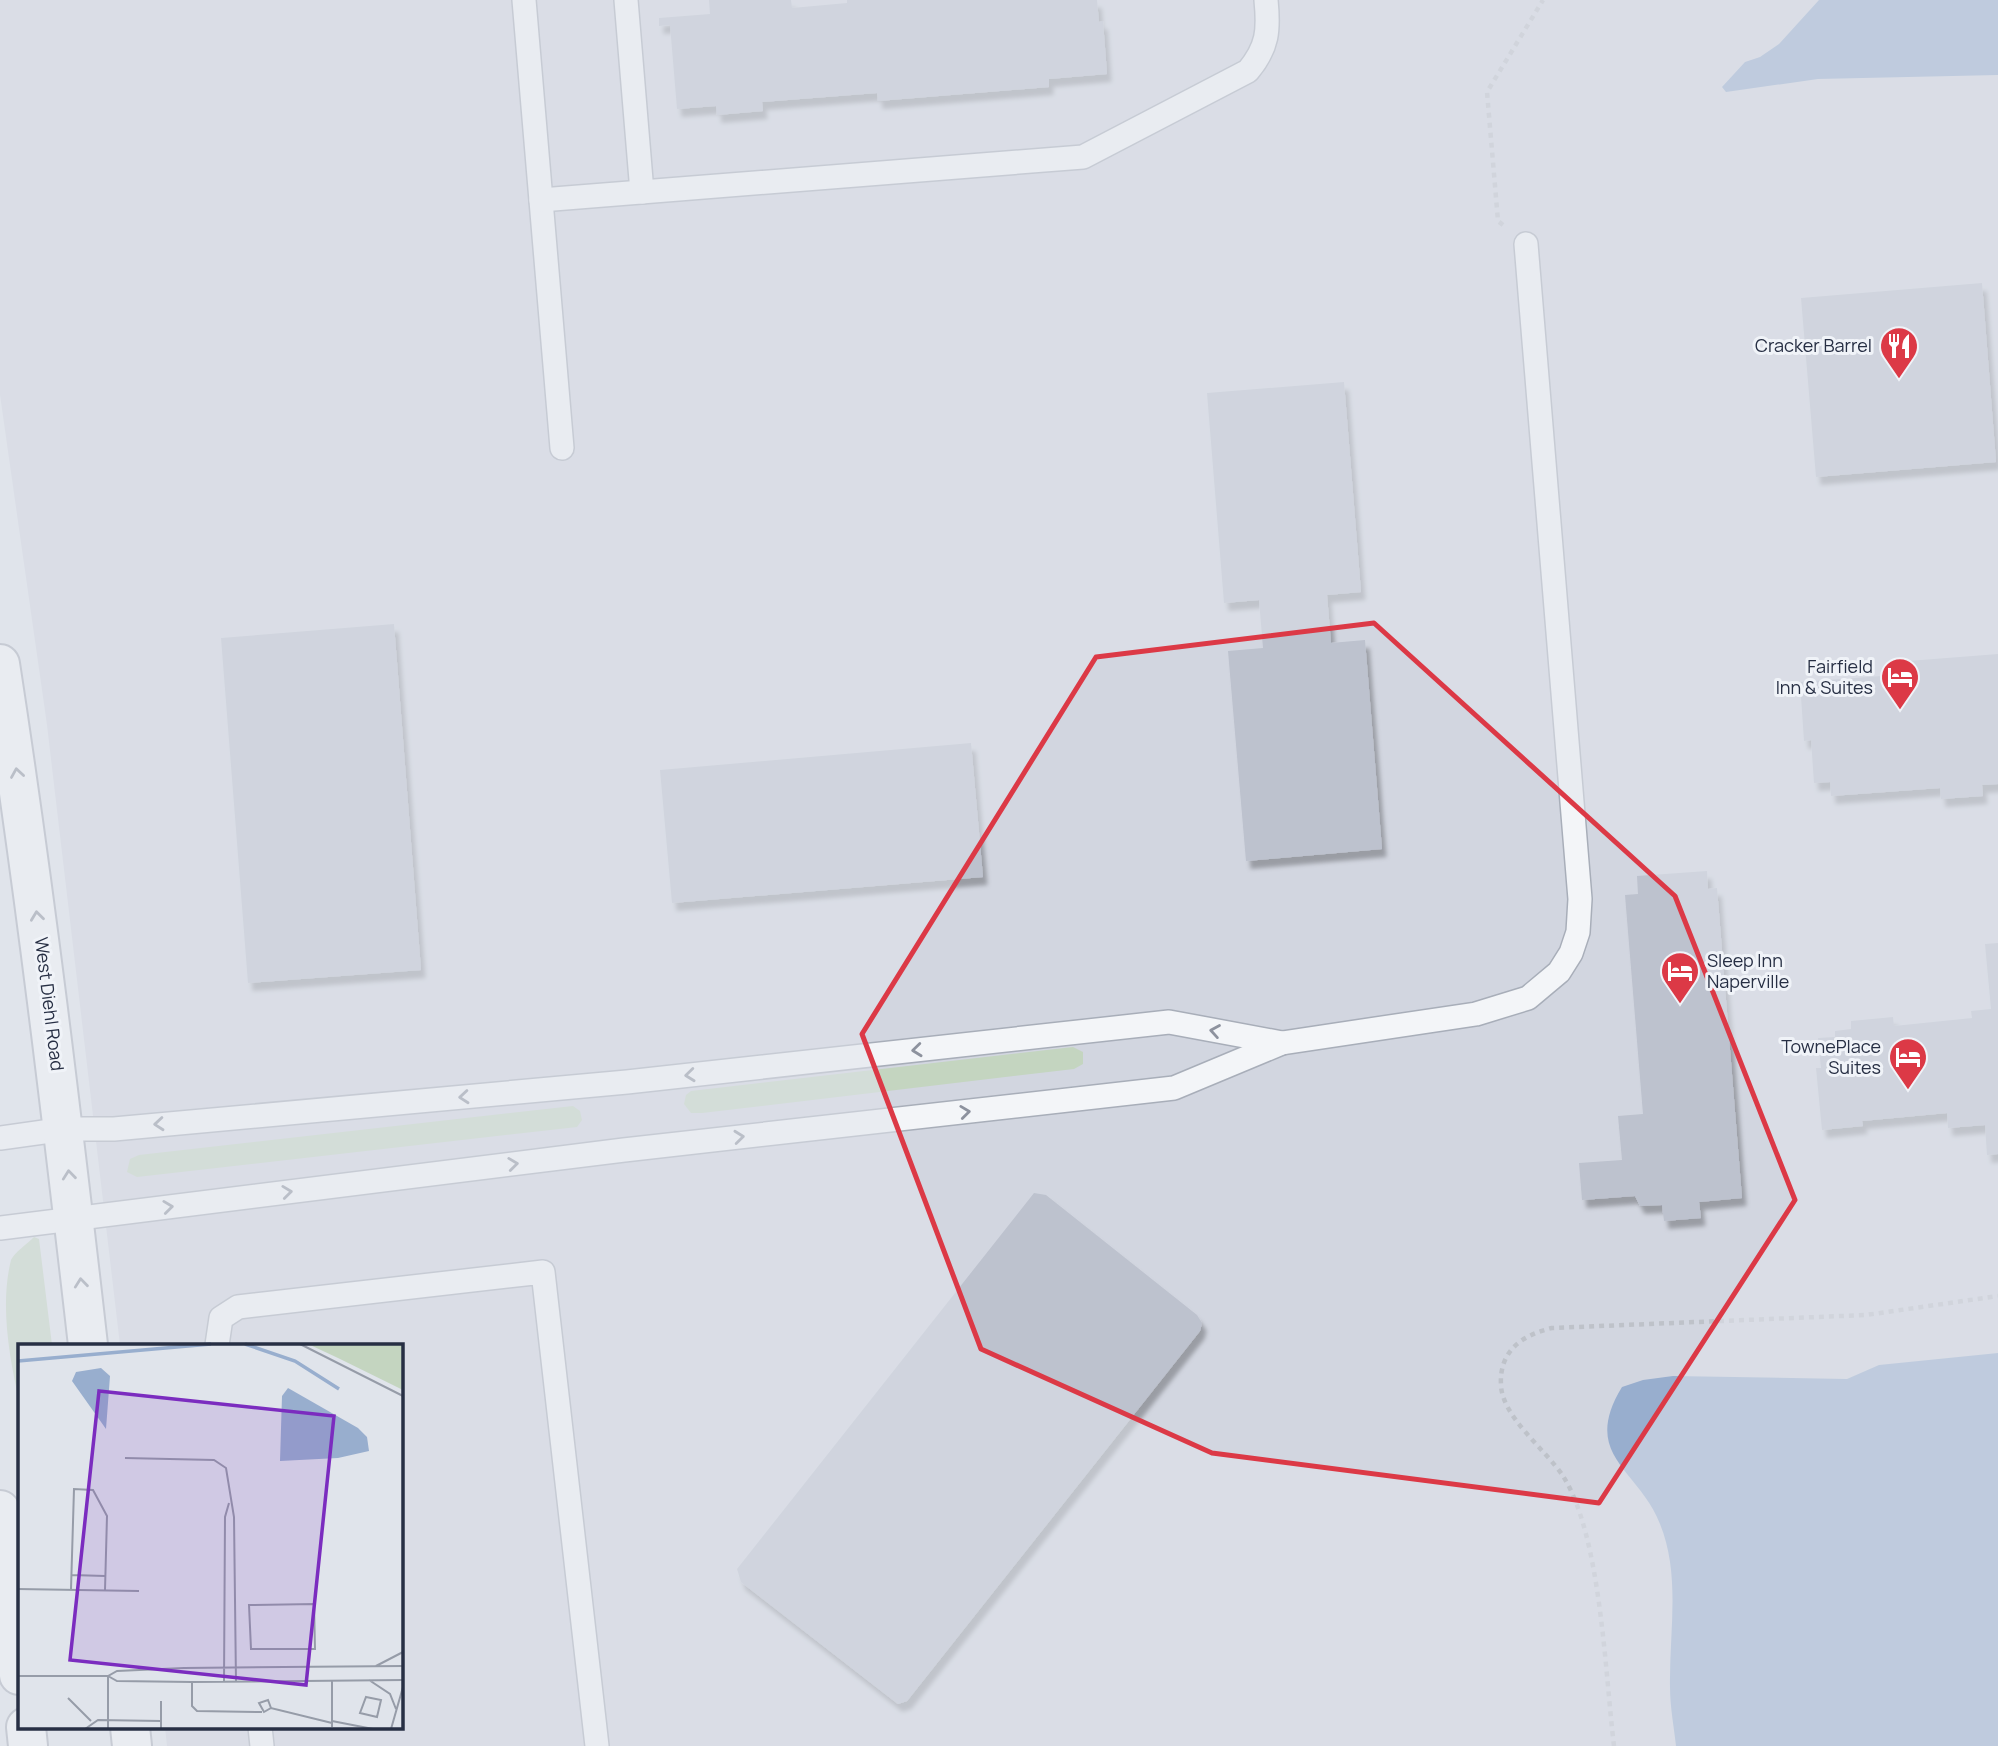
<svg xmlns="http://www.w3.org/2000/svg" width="1998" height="1746" viewBox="0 0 1998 1746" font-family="Manrope,sans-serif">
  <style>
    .built { fill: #d2d6e0 }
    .green { fill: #c4d5c0 }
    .water { fill: #98aece }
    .building { fill: #bdc2ce; filter: url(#shadow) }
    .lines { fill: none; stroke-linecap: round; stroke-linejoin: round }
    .service-casing { stroke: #a8aeb9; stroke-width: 26 }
    .tertiary-casing { stroke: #a8aeb9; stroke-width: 42 }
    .path { stroke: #bec2c9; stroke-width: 4.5; stroke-dasharray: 5 5; stroke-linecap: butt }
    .service { stroke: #f3f5f8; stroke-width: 23 }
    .tertiary { stroke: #f3f5f8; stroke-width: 38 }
    .oneway { stroke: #8d929e }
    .marked { fill: none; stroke: #dc3946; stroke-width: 5; stroke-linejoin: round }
    .labels { text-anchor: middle; stroke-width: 6; stroke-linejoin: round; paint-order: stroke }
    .poi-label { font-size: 18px; fill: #272f44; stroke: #f0f3f8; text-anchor: end }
    .street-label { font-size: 18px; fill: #272f44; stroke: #f0f3f8 }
    .inset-river { fill: none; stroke: #98aece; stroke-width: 3.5 }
    .inset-road { fill: none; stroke: #969ca8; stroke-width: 2 }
    .view { fill: #7b2cbf; fill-opacity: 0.15; stroke: #7b2cbf; stroke-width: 3.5 }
    .inset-edge { fill: none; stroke: #272f44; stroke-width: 3.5 }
  </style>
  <defs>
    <filter id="shadow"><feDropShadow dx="4.5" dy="8" stdDeviation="2" flood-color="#0004"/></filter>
  </defs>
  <rect width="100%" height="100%" fill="#e0e4eb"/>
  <!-- built -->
  <polygon class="built" points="0,0 1998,0 1998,1746 167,1746 165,1727 401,1727 401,1345 120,1345 47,725 0,395"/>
  <!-- green -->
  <g class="green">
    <polygon points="1073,1047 1083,1052 1083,1064 1074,1069 702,1113 691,1113 684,1104 686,1095 691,1091"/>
    <polygon points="573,1106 580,1111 582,1120 577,1127 137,1177 127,1172 130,1159 139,1155"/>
    <path d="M34,1237L39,1239L52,1345H19V1400C9,1356 0,1304 11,1260C15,1252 27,1244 34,1237Z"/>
  </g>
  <!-- water -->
  <g class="water">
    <polygon points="1819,0 1998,0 1998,75 1818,79 1726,92 1722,87 1745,62 1760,57 1779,44"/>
    <path d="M1998,1353V1746H1676C1674,1727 1670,1707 1670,1687C1669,1632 1681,1576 1660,1524C1639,1469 1580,1456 1622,1387L1643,1380L1673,1376L1847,1379L1879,1365Z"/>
  </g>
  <!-- building -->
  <g class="building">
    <polygon points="709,0 791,0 792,8 847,3 847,0 1097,0 1099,22 1103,21 1107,74 1049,79 1049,87 878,101 877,93 762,102 763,111 717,115 716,106 677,109 670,25 659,26 659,18 710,14"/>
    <polygon points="1982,283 1996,462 1816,477 1801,298"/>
    <polygon points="1344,382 1361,592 1327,595 1331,643 1365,640 1382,849 1246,861 1228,651 1263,648 1259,600 1224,603 1207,393"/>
    <polygon points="394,624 421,970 248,983 221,638"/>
    <polygon points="1998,654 1998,784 1982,785 1983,796 1941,799 1940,788 1831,796 1830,782 1814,783 1811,740 1804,741 1800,682 1909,674 1908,661"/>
    <polygon points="971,743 983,877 672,903 660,770"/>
    <polygon points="1707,871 1708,889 1717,888 1742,1198 1699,1202 1701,1218 1664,1221 1662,1205 1640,1206 1635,1196 1582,1200 1579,1163 1622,1160 1618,1116 1643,1114 1625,895 1638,894 1637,876"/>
    <polygon points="1998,943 1998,1154 1987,1155 1985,1125 1948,1128 1947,1113 1862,1121 1863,1126 1822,1130 1816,1068 1821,1068 1818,1038 1835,1037 1835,1031 1851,1029 1851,1021 1893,1017 1894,1026 1972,1018 1971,1011 1991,1009 1985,944"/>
    <polygon points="1034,1193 1046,1195 1197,1315 1202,1323 1200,1331 907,1701 898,1704 741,1582 737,1569"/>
  </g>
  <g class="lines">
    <defs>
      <g id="service">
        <polyline points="524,0 562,448"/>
        <polyline points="626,0 642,192"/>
        <path d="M541,200L1083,157L1248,71C1268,47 1269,30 1266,0"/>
        <polyline points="0,1138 65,1129 114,1129 627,1082 1169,1022 1282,1043"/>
        <polyline points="0,1228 624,1150 1174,1088 1282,1043 1476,1014 1528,998 1559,972 1571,953 1578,932 1580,899 1526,244"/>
        <polyline points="217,1345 221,1318 238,1307 543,1272 597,1746"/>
        <polyline points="260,1727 262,1746"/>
      </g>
      <g id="tertiary">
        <path d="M0,664C35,891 62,1118 88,1345"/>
        <polyline points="0,1510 19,1675"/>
        <polyline points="26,1727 28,1746"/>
        <polyline points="130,1727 132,1746"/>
      </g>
    </defs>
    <!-- service casing -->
    <use href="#service" class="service-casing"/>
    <!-- tertiary casing -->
    <use href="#tertiary" class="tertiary-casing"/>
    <!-- path -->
    <g class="path">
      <polyline points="1503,225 1498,221 1487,92 1543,0"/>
      <path d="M1614,1746C1605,1673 1601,1536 1563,1476C1546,1450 1502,1417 1501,1385C1499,1351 1522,1335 1552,1328L1866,1315L1998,1296"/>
    </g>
    <!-- service -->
    <use href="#service" class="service"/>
    <!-- tertiary -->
    <use href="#tertiary" class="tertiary"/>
  </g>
  <!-- one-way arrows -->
  <defs><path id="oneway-chevron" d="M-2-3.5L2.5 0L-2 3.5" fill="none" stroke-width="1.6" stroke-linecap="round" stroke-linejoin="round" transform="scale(1.75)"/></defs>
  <g class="oneway">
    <use href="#oneway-chevron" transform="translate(17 773) rotate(-99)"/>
    <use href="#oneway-chevron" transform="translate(37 916) rotate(-97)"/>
    <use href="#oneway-chevron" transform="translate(1215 1031) rotate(-170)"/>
    <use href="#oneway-chevron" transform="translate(917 1050) rotate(174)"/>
    <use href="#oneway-chevron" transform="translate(690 1075) rotate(174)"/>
    <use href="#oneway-chevron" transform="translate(464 1097) rotate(175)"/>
    <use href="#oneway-chevron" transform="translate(965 1112) rotate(-7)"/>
    <use href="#oneway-chevron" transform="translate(159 1124) rotate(175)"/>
    <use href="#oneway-chevron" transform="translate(739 1137) rotate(-6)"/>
    <use href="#oneway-chevron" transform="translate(513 1164) rotate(-7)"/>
    <use href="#oneway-chevron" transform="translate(69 1175) rotate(-96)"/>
    <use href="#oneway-chevron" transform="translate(287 1192) rotate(-7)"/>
    <use href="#oneway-chevron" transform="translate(168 1207) rotate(-7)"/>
    <use href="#oneway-chevron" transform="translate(81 1283) rotate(-96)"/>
  </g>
  <!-- marked area -->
  <path d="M0 0H1998V1746H0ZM1374,623L1675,896L1795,1200L1599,1503L1212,1453L981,1349L862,1034L1096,657Z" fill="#e0e4eb" fill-opacity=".55" fill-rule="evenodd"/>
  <path class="marked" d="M1374,623L1675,896L1795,1200L1599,1503L1212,1453L981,1349L862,1034L1096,657Z"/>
  <!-- icons -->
  <defs>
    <symbol id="restaurant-pin" viewBox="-11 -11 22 30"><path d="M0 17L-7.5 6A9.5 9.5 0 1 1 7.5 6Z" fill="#dc3946" stroke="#f0f3f8"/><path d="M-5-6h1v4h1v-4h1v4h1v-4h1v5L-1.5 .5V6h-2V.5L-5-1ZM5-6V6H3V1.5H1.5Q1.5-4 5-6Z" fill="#fff"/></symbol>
    <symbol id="hotel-pin" viewBox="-11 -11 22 30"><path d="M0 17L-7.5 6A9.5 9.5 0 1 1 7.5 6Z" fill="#dc3946" stroke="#f0f3f8"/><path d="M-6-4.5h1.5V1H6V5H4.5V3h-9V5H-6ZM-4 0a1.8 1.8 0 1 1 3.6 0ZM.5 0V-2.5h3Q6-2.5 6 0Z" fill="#fff"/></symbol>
  </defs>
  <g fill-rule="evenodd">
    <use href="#restaurant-pin" x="1877" y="324" width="44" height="60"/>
    <use href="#hotel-pin" x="1878" y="655" width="44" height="60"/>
    <use href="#hotel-pin" x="1658" y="949" width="44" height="60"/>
    <use href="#hotel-pin" x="1886" y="1035" width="44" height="60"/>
  </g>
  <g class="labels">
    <!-- poi labels -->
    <g class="poi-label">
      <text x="1872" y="352">Cracker Barrel</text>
      <text x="1873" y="673">Fairfield<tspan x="1873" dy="21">Inn &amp; Suites</tspan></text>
      <text x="1707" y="967" text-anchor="start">Sleep Inn<tspan x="1707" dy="21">Naperville</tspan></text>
      <text x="1881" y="1053">TownePlace<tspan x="1881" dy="21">Suites</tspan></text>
    </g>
    <!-- street labels -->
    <g class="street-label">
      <text transform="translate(49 1004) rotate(83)" y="6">West Diehl Road</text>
    </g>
  </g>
  <!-- overview -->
  <g transform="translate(18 1344)">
    <rect width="385" height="385" fill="#e0e4eb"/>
    <path d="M290,0H385V46L320,14Z" fill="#c4d5c0"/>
    <path d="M83,24L92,32L88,85L54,37L58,28ZM270,44L340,84L349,93L351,107L320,114L262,117L264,52Z" fill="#98aece"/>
    <path class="inset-river" d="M227,0L277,17L321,45M0,17L193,0"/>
    <path class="inset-road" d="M282,0L385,52M107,114L196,116L208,124L216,173L218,338M54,231L87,232M0,245L121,247M53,245L56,145L75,146L89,172L87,246M296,260L297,305H233L231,261ZM358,322L385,308M0,332H90L99,327L166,324L385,322M90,332L99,337L174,338L385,336M90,332V385M351,336L372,350L378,365M174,338V362L179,367L244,368M206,338L207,173L211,159M348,353L363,356L359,373L342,369ZM50,354L73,377M143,357V385M253,364L250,356L241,359L246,368L253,364L314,379M314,377L355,385M314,383V337M67,385L80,376L143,377M373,385L385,343"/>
    <path class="view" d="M81,47L316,72L288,341L52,316Z"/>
    <rect width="385" height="385" class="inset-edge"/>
  </g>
</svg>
